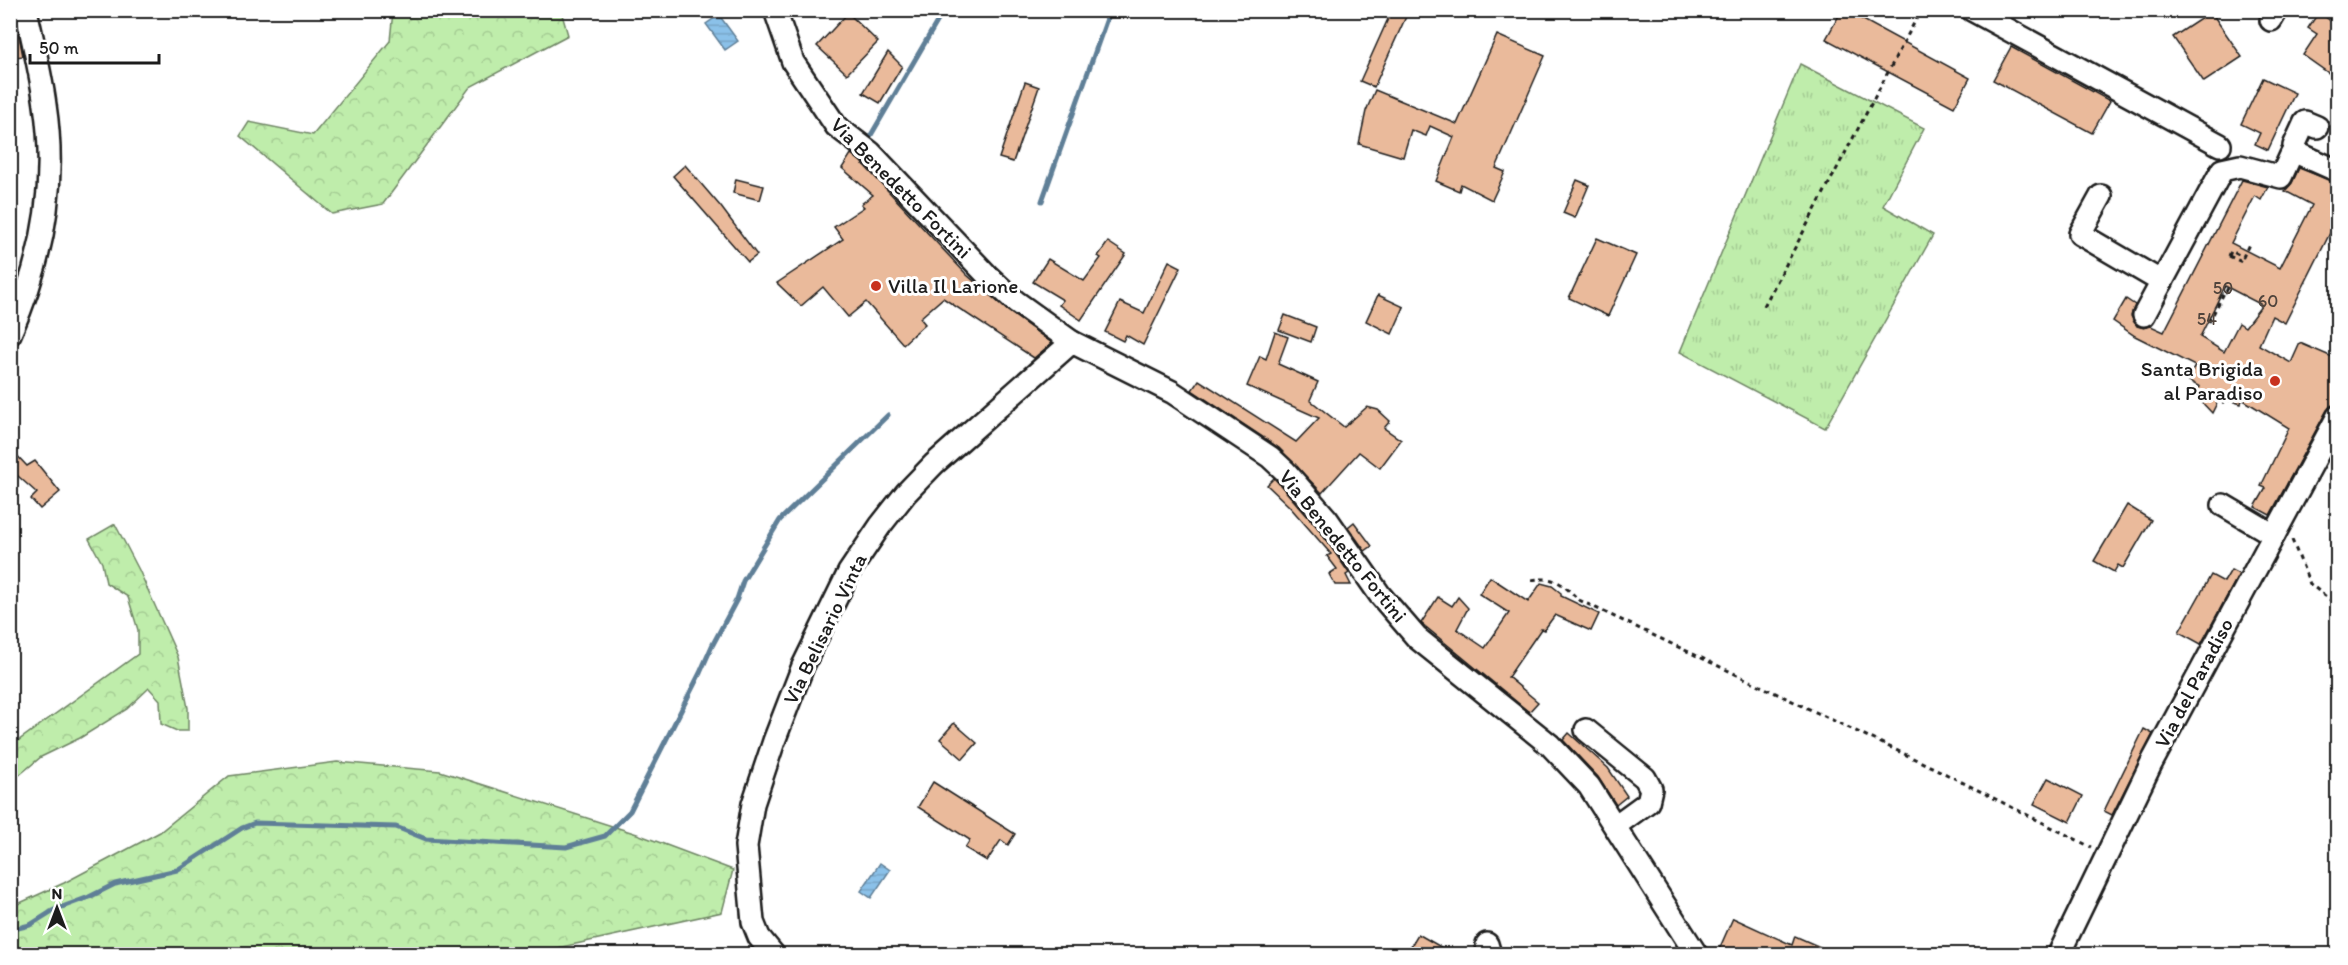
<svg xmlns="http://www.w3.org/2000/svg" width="2348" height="965" viewBox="0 0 2348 965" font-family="Itim,sans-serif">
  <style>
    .forest { fill: url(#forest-crowns); stroke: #6e8464; stroke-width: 1.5 }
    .park { fill: url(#park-tufts); stroke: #6e8464; stroke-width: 1.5 }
    .water { fill: url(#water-rules); stroke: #5f7f97; stroke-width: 1.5 }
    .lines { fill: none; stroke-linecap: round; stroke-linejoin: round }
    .stream { stroke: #5f7f97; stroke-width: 5 }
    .building { fill: #eaba9b; stroke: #1c1c1c; stroke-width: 1.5; fill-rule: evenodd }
    .minor-casing { stroke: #1c1c1c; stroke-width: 26 }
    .path { stroke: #1c1c1c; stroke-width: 3; stroke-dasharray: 4.5 4.5; stroke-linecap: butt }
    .minor { stroke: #fff; stroke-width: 21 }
    .poi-dot { fill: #c8321e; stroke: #fff; stroke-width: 2 }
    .labels { text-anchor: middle; stroke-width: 6; stroke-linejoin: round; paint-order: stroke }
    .number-label { font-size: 18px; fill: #50443c }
    .street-label { font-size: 21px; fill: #1c1c1c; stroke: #fff }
    .poi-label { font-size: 21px; fill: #1c1c1c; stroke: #fff; text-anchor: start }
  </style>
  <defs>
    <pattern id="forest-crowns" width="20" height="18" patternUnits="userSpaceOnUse" patternTransform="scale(1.5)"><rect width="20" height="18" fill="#bfedab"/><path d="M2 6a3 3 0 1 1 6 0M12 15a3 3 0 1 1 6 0" fill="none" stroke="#a4cb93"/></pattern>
    <pattern id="park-tufts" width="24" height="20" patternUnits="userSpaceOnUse" patternTransform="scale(1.5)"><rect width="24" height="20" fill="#bfedab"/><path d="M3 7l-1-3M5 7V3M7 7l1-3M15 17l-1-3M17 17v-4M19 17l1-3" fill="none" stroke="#a4cb93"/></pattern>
    <pattern id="water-rules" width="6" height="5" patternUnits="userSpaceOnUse" patternTransform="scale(1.5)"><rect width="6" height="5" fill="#8bc1e9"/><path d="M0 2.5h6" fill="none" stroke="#77a5c7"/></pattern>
  </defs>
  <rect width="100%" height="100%" fill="#fff"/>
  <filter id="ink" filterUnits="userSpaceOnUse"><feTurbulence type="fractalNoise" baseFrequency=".0167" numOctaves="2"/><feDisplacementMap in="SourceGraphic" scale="12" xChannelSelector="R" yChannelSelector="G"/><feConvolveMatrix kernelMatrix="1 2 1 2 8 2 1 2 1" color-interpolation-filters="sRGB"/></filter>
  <g filter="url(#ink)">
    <!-- forest -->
    <g class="forest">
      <polygon points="393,11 561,11 568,35 470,87 383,204 332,214 240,136 249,122 313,135 390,41"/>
      <polygon points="115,524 139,570 178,657 188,708 188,731 177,731 161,724 160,700 149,688 127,709 80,738 41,757 11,782 11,746 138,654 138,630 128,597 106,583 102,563 89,539"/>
      <polygon points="337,762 440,771 637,834 733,870 722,912 530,954 11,954 11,907 64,883 160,832 229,776"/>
    </g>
    <!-- park -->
    <polygon class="park" points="1800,64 1924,128 1883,206 1933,235 1825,428 1680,352"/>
    <!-- water -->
    <g class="water">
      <polygon points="719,15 738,41 725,50 706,24"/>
      <polygon points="880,863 890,870 871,898 861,891"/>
    </g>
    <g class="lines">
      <!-- stream -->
      <g class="stream">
        <polyline points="871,135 944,10"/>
        <polyline points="1042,201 1110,10"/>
        <polyline points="10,930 30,925 54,910 89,897 115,884 177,870 242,828 255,823 396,827 426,839 566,847 605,836 630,811 700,673 712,646 737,599 743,581 780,520 888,415"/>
      </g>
    </g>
    <!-- building -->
    <g class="building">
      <polygon points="10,10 14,10 23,56 10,58"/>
      <polygon points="1392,10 1409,10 1374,87 1360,81"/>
      <polygon points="1842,10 1845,10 1970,78 1954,107 1826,39"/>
      <polygon points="2211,12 2242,57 2204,82 2173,37"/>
      <polygon points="2319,12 2337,26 2337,79 2303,55 2317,34 2308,28"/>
      <polygon points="848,13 878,42 847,74 817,46"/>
      <polygon points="1497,35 1545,56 1496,168 1505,172 1492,200 1461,184 1459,191 1436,181 1454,137 1430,126 1426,136 1411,130 1403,157 1359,144 1366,111 1375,90 1457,124"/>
      <polygon points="2011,47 2110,101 2092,133 1993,80"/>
      <polygon points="888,52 902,66 880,103 863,93"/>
      <polygon points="2263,78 2295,93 2268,150 2255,144 2260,133 2241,124"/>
      <polygon points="1025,82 1039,87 1013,162 999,158"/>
      <polygon points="851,154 861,162 967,275 1008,311 1052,343 1034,358 943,298 920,318 925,324 903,344 866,302 848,317 823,287 801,306 777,283 843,239 834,227 864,207 861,204 873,195 842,168"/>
      <polygon points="685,165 721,207 757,255 748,262 673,176"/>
      <path d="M2299,168L2337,183V219L2285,323L2272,316L2259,345L2291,363L2300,343L2337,359V403L2327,410L2270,515L2255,507L2266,488L2261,486L2289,428L2242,399L2241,404L2225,399L2223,403L2218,401L2212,413L2194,394L2200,387L2187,380L2195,366L2135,336L2113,321L2126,299L2135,305L2131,316L2137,326L2144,328L2151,326L2164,332L2242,180L2268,187L2261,200L2255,196L2231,243L2280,268L2312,205L2285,191L2292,183ZM2225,286L2262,305L2245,327L2239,323L2224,352L2200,337Z"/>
      <polygon points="736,179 764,186 760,200 733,193"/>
      <polygon points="1577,180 1589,185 1575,218 1563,213"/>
      <polygon points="1597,238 1636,255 1608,316 1569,298"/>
      <polygon points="1108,242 1126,254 1081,320 1059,305 1063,300 1033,282 1048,259 1084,281 1101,258 1098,256"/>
      <polygon points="1169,261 1181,267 1143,345 1126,335 1123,341 1105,332 1120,302 1144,313"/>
      <polygon points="1378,295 1404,307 1392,334 1366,321"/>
      <polygon points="1285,315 1316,327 1311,342 1279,330"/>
      <polygon points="1275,332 1288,337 1278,364 1318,382 1310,400 1344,427 1367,407 1378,410 1390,421 1384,428 1401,440 1380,468 1359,452 1322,493 1279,448 1192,390 1199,380 1296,442 1319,418 1247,386 1260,356 1266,359"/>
      <polygon points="10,448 27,466 35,461 60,492 40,509 31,499 37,493 10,469"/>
      <polygon points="1274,478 1317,527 1349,573 1346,575 1351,585 1335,585 1329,574 1337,569 1327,556 1331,554 1289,506 1267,485"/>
      <polygon points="2127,505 2151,520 2123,568 2118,565 2114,572 2094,561"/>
      <polygon points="1354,522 1372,546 1365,551 1348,527"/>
      <polygon points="2231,570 2239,574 2201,644 2179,632 2211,575 2224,582"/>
      <polygon points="1490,577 1528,602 1541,583 1552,586 1561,593 1561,596 1599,614 1591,631 1555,615 1544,630 1541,629 1508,677 1538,702 1529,712 1421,623 1438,597 1452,606 1458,597 1468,608 1457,629 1485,648 1509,613 1479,594"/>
      <polygon points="954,723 977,743 963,759 940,739"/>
      <polygon points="2144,729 2153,734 2112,815 2104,811"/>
      <polygon points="1569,733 1608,768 1627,796 1616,805 1598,777 1563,740"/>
      <polygon points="2048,778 2083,796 2070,822 2034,804"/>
      <polygon points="933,782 1015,834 1008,845 1001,840 987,861 965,848 970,840 918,807"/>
      <polygon points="1733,918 1792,945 1795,936 1836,954 1717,954"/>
      <polygon points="1418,934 1453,954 1406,954"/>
    </g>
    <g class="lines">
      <defs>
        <g id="minor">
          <polyline points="775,10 793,62 836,126 870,152 987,275 1015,301 1072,342 1172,392 1270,457 1285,471 1327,519 1380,595 1417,638 1550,745 1589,786 1696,954"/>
          <polyline points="1972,10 2220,145"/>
          <polyline points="2271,20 2277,10"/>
          <polyline points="2295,152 2294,146 2305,122 2317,127"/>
          <polyline points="2101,196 2080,234 2162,282"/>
          <polyline points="2144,315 2222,170 2240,166 2281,177 2291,155 2295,152 2338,171"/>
          <path d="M10,334C43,261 57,185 45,105C41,74 33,42 26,10"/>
          <polyline points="2223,505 2274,535"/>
          <polyline points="1586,730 1645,778 1651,789 1648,802 1615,826"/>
          <polyline points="1487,944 1490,954"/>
          <polyline points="773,954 759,937 753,922 746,846 753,804 774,741 803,666 849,572 880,526 906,493 934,464 1072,342"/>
          <polyline points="2059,954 2151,764 2338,416"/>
        </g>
      </defs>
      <!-- minor casing -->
      <use href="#minor" class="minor-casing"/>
      <!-- path -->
      <g class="path">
        <polyline points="2229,256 2231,251 2243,257 2250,242"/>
        <polyline points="2229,256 2242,262"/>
        <polyline points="1764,306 1921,10"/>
        <polyline points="2209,322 2225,291 2226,292 2228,288"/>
        <polyline points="2292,540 2310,584 2338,606"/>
        <path d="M1532,580C1557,576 1562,584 1579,600L1936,769L2091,847"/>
      </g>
      <!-- minor -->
      <use href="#minor" class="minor"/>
    </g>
  </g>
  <!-- markers -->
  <g class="poi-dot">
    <circle cx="876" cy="286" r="6"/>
    <circle cx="2275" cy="381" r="6"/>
  </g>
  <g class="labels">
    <!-- number labels -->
    <g class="number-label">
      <text x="2223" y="294">50</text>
      <text x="2268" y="307">60</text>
      <text x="2207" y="325">54</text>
    </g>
    <!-- street labels -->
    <g class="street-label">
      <text transform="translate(901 188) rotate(45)" y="7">Via Benedetto Fortini</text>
      <text transform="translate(1343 546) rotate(51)" y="7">Via Benedetto Fortini</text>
      <text transform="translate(825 629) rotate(-64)" y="7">Via Belisario Vinta</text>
      <text transform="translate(2194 683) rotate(-62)" y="7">Via del Paradiso</text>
    </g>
    <!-- poi labels -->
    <g class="poi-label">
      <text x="888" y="293">Villa Il Larione</text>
      <text x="2263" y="376" text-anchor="end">Santa Brigida<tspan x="2263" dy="24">al Paradiso</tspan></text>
    </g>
  </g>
  <!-- margin -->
  <rect width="2348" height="965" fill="none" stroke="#fff" stroke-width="36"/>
  <rect x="18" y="18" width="2312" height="929" fill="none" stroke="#1c1c1c" stroke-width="2" filter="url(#ink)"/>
  <!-- north arrow -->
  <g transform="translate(57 908)" stroke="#ffffff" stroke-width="4.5" paint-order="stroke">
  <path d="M0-4.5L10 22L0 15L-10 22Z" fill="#1c1c1c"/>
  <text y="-9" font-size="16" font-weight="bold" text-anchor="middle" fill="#1c1c1c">N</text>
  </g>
  <!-- scale -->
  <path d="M30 54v9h129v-9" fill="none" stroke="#1c1c1c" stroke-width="3"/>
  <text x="39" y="54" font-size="18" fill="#1c1c1c" stroke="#ffffff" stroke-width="4.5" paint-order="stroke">50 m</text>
</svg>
